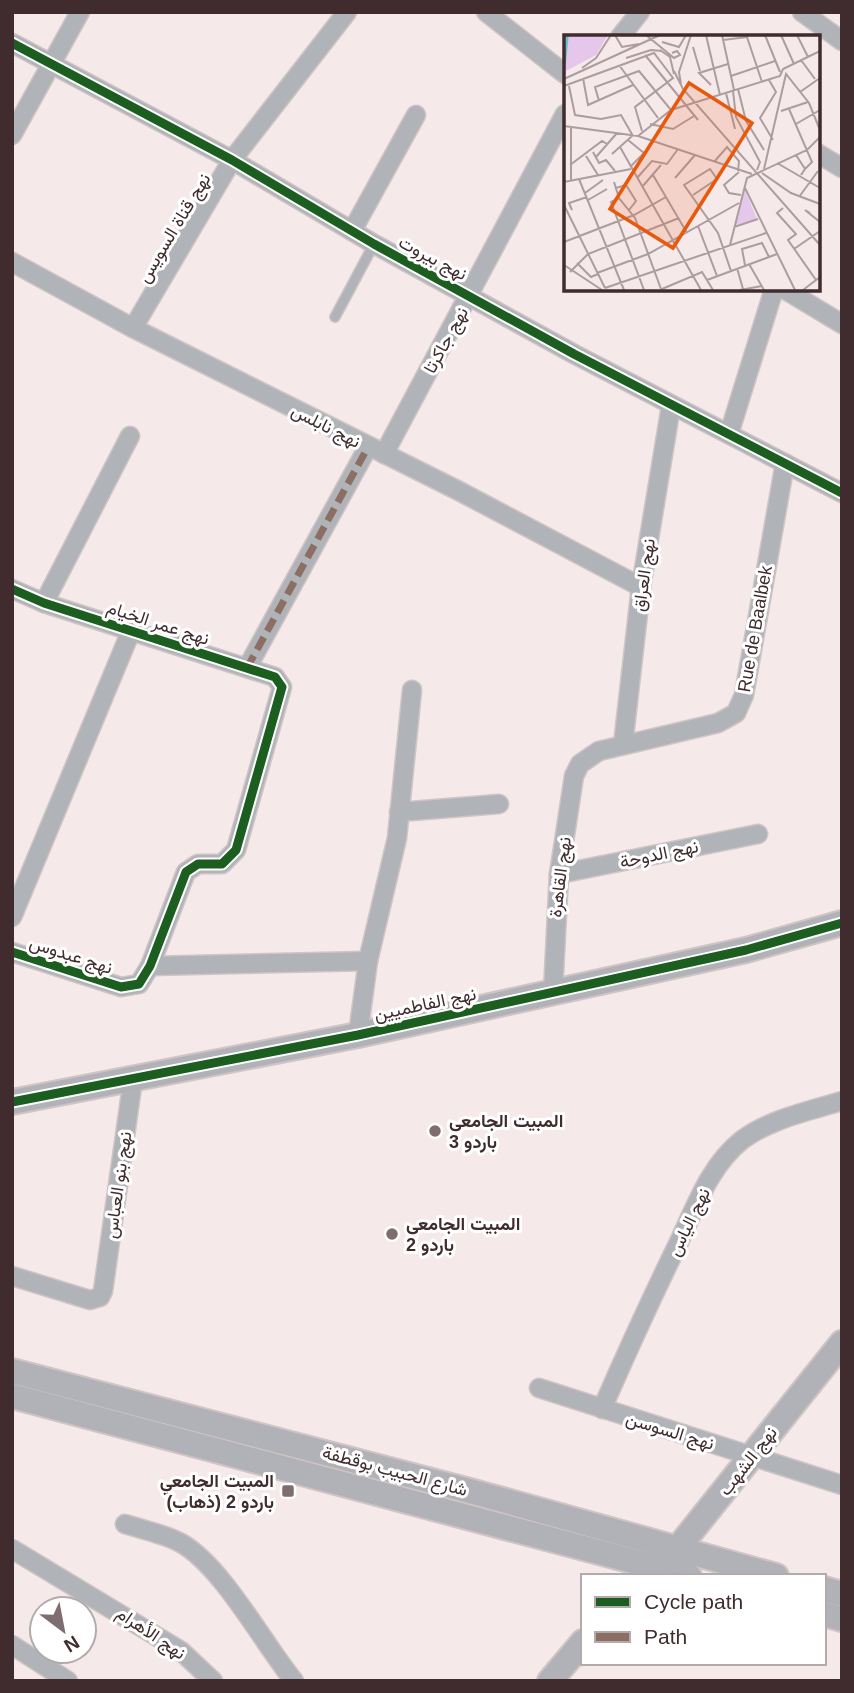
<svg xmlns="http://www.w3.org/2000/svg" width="854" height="1693" viewBox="0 0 854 1693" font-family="Arial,Vazirmatn,sans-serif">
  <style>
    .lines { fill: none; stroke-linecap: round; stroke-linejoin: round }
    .lane-casing { stroke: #d0c4c5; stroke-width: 12 }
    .street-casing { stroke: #d0c4c5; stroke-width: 21 }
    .secondary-casing { stroke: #d0c4c5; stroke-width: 28 }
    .lane { stroke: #b0b3b8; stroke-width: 9 }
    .street { stroke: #b0b3b8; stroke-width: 18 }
    .secondary { stroke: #b1b2b7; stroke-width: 24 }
    .quiet { stroke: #8d6e63; stroke-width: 7; stroke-dasharray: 14 7; stroke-linecap: butt }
    .cycleway-casing { stroke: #fff; stroke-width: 13 }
    .cycleway { stroke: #1b5e20; stroke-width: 9 }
    .poi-dot { fill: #7f6e70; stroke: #fff; stroke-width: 2.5 }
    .labels { text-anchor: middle; stroke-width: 6; stroke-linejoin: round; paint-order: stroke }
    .street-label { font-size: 18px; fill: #402c2e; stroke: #fff }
    .poi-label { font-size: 18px; font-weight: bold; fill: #402c2e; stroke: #fff; text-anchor: start }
    .inset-river { fill: none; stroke: #63c4c3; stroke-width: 3.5 }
    .inset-road { fill: none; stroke: #ad9d9f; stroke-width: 2 }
    .view { fill: #e8590c; fill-opacity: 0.15; stroke: #e8590c; stroke-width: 3.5 }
    .inset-edge { fill: none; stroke: #402c2e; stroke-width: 3.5 }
  </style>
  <rect width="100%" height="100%" fill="#f5e9ea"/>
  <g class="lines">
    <defs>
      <polyline id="lane" points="335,317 374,244"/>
      <g id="street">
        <polyline points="486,12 565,74"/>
        <polyline points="802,12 842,41"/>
        <polyline points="620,37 640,12"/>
        <polyline points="12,43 232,160 374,244 574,354 842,493"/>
        <polyline points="12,135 80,12"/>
        <polyline points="817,153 842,168"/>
        <polyline points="352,231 416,115"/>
        <polyline points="12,262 133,328 457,490 641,587"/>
        <polyline points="784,289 842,324"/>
        <polyline points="133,328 232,160 347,12"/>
        <polyline points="729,434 774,289"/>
        <polyline points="384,454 565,114"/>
        <polyline points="12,589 44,603 275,677 282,687 236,850 222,864 198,864 186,872 150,966 139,984 121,987 12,952"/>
        <polyline points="44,603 130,436"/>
        <polyline points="247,668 368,447"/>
        <polyline points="623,745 641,587 671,406"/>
        <polyline points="399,812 499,804"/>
        <polyline points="559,874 758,834"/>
        <polyline points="12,917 131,631"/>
        <polyline points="150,966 368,961"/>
        <polyline points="553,992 559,874 574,776 580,764 599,751 718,723 736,713 744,695 785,463"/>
        <polyline points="358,1035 368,961 397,838 412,690"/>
        <polyline points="12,1276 90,1300 100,1297 103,1291 133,1079"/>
        <polyline points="539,1388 842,1485"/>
        <path d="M602,1409C626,1354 651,1299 678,1244C695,1208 710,1165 742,1140C770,1119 809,1111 842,1101"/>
        <path d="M125,1524C143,1530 165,1534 181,1543C222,1566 263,1643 294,1681"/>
        <polyline points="12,1549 181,1651 213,1681"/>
        <polyline points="12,1645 68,1681"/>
      </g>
      <g id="secondary">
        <polyline points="12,1102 358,1035 746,950 842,923"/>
        <polyline points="12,1371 470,1491 776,1576"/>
        <polyline points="12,1396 689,1576"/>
        <polyline points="670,1558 842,1343"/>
        <polyline points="824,1589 842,1594"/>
        <polyline points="824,1614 842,1619"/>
        <polyline points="550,1681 583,1642"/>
      </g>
    </defs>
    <!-- lane casing -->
    <use href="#lane" class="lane-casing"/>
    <!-- street casing -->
    <use href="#street" class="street-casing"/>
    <!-- secondary casing -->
    <use href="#secondary" class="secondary-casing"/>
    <!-- lane -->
    <use href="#lane" class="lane"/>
    <!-- street -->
    <use href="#street" class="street"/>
    <!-- secondary -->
    <use href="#secondary" class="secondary"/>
    <!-- quiet -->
    <polyline class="quiet" points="247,668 368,447"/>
    <defs>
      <g id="cycleway">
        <polyline points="12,43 232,160 374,244 574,354 842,493"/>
        <polyline points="12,589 44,603 275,677 282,687 236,850 222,864 198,864 186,872 150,966 139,984 121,987 12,952"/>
        <polyline points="12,1102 358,1035 746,950 842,923"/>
      </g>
    </defs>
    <!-- cycleway casing -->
    <use href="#cycleway" class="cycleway-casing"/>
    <!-- cycleway -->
    <use href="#cycleway" class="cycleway"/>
  </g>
  <!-- markers -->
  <g class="poi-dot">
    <circle cx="435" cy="1131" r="7"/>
    <circle cx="392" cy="1234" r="7"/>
    <rect x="281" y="1484" width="14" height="14" rx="3.5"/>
  </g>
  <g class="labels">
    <!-- street labels -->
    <g class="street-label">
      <text transform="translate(174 228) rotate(-59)" y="6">نهج قناة السويس</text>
      <text transform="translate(433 258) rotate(28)" y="6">نهج بيروت</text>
      <text transform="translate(446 340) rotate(-61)" y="6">نهج جاكرتا</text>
      <text transform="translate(326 426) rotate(27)" y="6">نهج نابلس</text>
      <text transform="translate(644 575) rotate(-82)" y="6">نهج العراق</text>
      <text transform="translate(158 623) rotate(18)" y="6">نهج عمر الخيام</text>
      <text transform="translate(755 629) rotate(-80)" y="6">Rue de Baalbek</text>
      <text transform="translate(659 854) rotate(-12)" y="6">نهج الدوحة</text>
      <text transform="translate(560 877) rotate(-83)" y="6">نهج القاهرة</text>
      <text transform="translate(71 955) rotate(18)" y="6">نهج عبدوس</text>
      <text transform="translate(425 1004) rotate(-12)" y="6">نهج الفاطميين</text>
      <text transform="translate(118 1185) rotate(-82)" y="6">نهج بنو العباس</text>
      <text transform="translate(689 1222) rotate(-64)" y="6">نهج الياس</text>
      <text transform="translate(670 1431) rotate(17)" y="6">نهج السوسن</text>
      <text transform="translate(748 1461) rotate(-52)" y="6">نهج الشهب</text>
      <text transform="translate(395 1471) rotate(15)" y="6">شارع الحبيب بوقطفة</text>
      <text transform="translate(151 1633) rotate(34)" y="6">نهج الأهرام</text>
    </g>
    <!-- poi labels -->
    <g class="poi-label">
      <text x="449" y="1127">المبيت الجامعي<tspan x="449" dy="21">باردو 3</tspan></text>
      <text x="406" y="1230">المبيت الجامعي<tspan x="406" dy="21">باردو 2</tspan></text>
      <text x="274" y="1487" text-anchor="end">المبيت الجامعي<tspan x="274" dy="21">باردو 2 (ذهاب)</tspan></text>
    </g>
  </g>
  <!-- overview -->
  <g transform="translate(564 35)">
    <rect width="256" height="256" fill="#f5e9ea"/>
    <path d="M0,0H44L32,20L0,37ZM180,153L193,184L171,190Z" fill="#e4c7eb"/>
    <path class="inset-river" d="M0,30L3,0"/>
    <path class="inset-road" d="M51,0L58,12L75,9M82,0L110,23L116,20L113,16L108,18M142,0L156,60M158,0L170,55M201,0L216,37M217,0L230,29M233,0L244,22M159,5L183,2L198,47M98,7L115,12L122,0M129,12L136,36M96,15L106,22L110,39M81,20L134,85M62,23L87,15L98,16M237,25L251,44M55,30L94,83M18,33L32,23L47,0M110,36L119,54L256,210M167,41L211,26M19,43L24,70L69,50M0,44L96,0M205,45L212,57L196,83L209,105M117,49L115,37L127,0M147,50L135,38L164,29M0,51L90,18L109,43L71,72L78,96M5,51L11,80L37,84L57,80L69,101M174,54L182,86L200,115M169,56L172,82L196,127L193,135M236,57L256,43M162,58L171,94M35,66L31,52L75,36L107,75M225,74L248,127L241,134M217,76L244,67M86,89L109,94L130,81M232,89L256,75M0,91L74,101L188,139M7,93V146M74,101L107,75L216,41L219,34L256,16M64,105L80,118L66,132M56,112L137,255M29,117L35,128L42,125L51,136M48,119L68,101M232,120L241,134L237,140M22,121L34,140M32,122L53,98M150,127L163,112L175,126L174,136M213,128L256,153M6,130L38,106L43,109M200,134L222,39L245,68L256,95M175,137L160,150L165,158L177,160M198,138L227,158L256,169M89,140L123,198M73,143L88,126L103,129L114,114M111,143L131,120M15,144L60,255M0,147L67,134M50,147L55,163L71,183L97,254M78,152L97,130M52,153L62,150L72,166L65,175M181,153L231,255M21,158L39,145M129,160L153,144L146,134L120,150L154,198L167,236M235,162L254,136M55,163L47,167L80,255M24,165L43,154M0,170L41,253M219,173L213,178L232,199L224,205L252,245M8,175L5,168L23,162M246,178L241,175L256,187M134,191L153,241M170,192L194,184M0,207L70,180L102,162M166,210L183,143L243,115L256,102M230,214L256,196M13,228L27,242L34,239M185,229L200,255M0,230L38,255M181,230L178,214L198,208L205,222M173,233L179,254M6,237L24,219L115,183M33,238L84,219L175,168M143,245L213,219M41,253L202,198M98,254L138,237L149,255M176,255L198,251M239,255L256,242"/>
    <path class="view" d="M125,48L188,88L109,213L46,174Z"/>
    <rect width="256" height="256" class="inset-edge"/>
  </g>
  <!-- border -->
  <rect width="854" height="1693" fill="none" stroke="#402c2e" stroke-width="28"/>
  <!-- legend -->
  <rect x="581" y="1574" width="245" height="91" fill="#ffffff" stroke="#b3abab" stroke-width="2"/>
  <rect x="595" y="1597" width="35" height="10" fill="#1b5e20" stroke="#b3abab" stroke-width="2"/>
  <text x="644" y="1609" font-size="21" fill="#402c2e">Cycle path</text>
  <rect x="595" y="1632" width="35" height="10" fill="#8d6e63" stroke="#b3abab" stroke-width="2"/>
  <text x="644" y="1644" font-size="21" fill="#402c2e">Path</text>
  <!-- north arrow -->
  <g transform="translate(63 1630) rotate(148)"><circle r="33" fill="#ffffff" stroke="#b3abab" stroke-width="2"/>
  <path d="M0-5L12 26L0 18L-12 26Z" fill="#7f6e70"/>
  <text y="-10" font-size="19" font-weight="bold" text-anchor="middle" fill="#402c2e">N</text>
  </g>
</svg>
